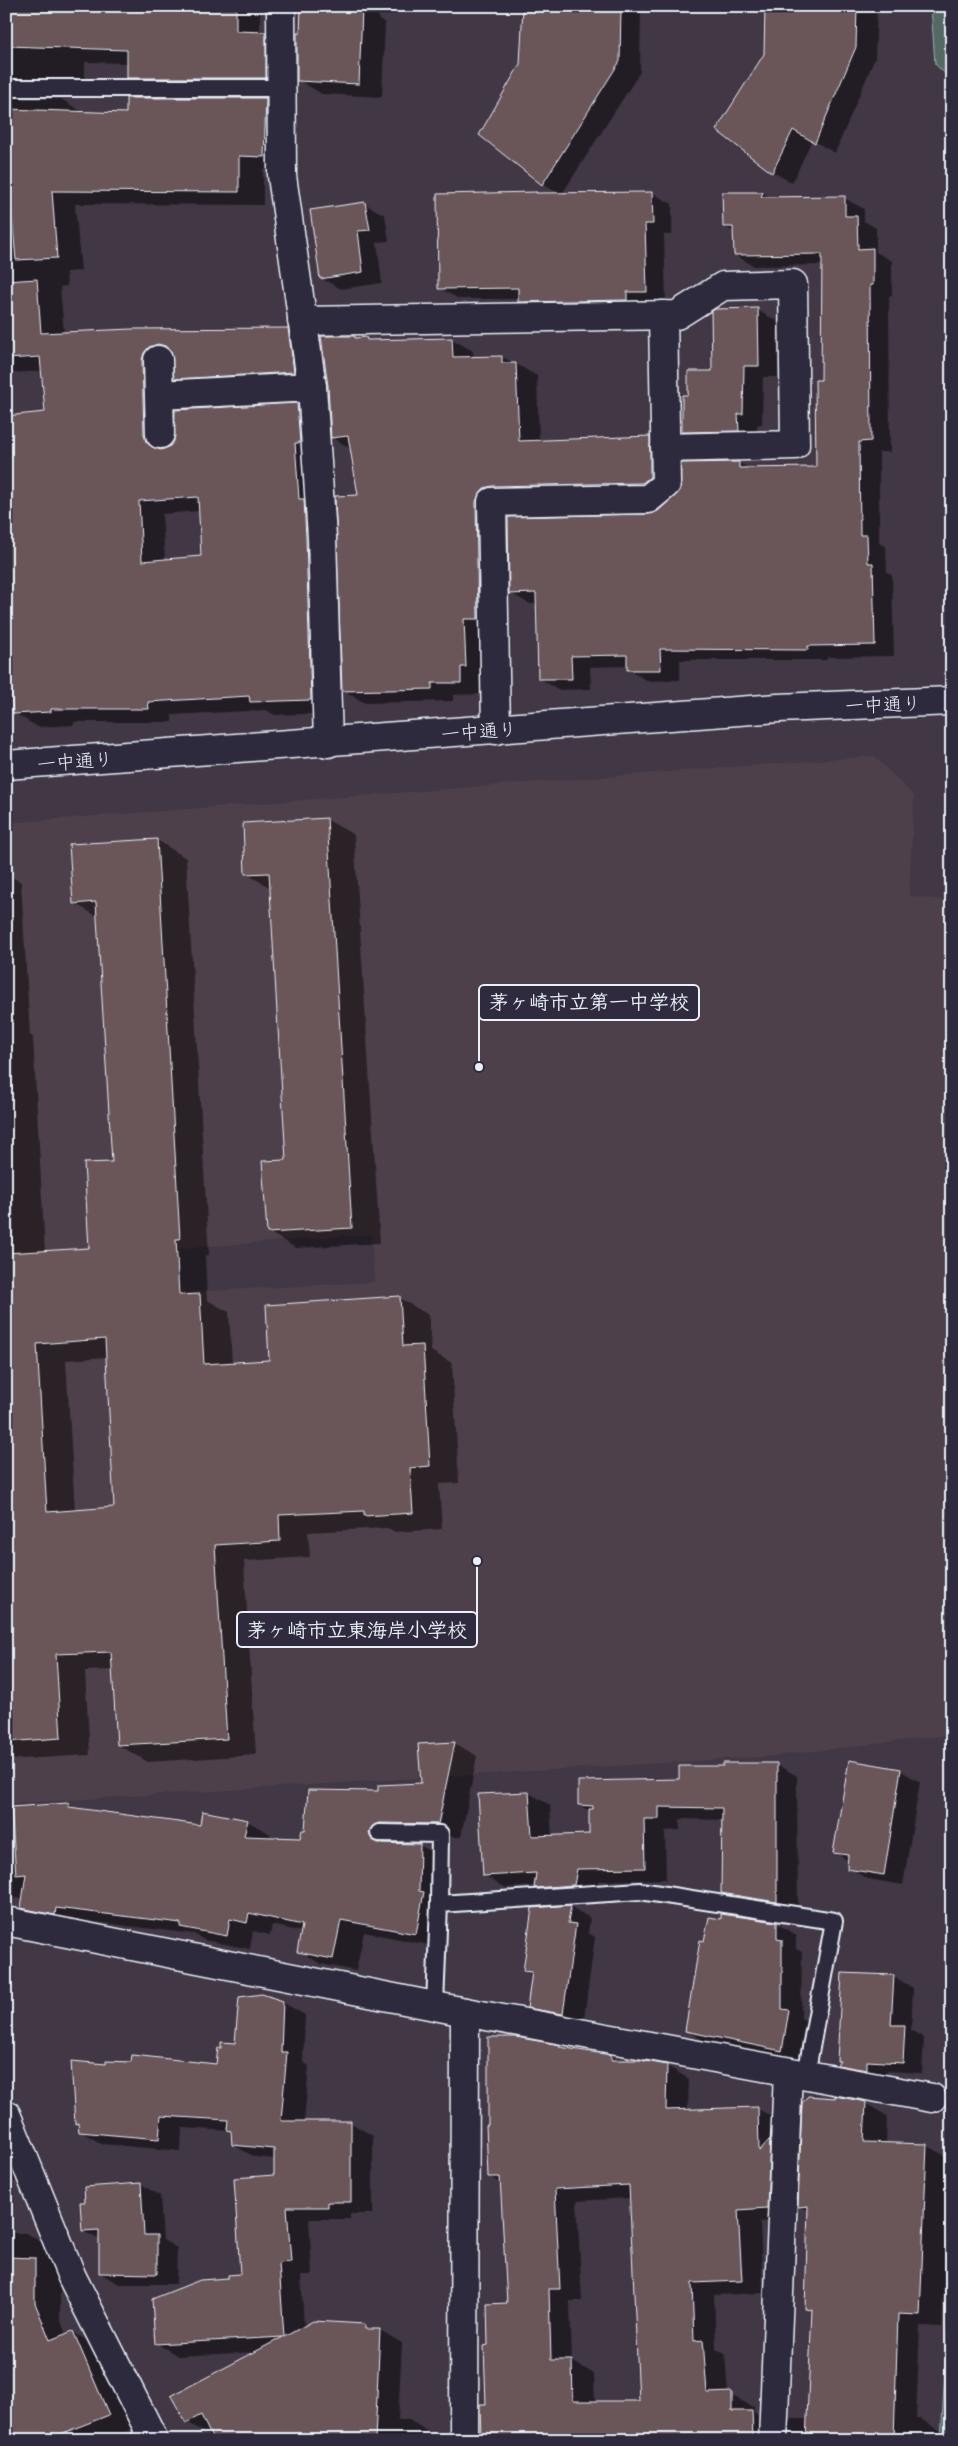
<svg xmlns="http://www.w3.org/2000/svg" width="958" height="2446" viewBox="0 0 958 2446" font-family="'Patrick Hand','Klee One',sans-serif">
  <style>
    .built { fill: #4e404b }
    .green { fill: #546964; stroke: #9eadae }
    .shadow { fill: #0007; fill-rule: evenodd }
    .building { fill: #6b5659; stroke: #e8f1f8; fill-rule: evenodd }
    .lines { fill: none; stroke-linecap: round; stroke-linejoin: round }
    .service-casing { stroke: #e8f1f8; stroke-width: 20 }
    .minor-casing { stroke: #e8f1f8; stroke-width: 31 }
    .tertiary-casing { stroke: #e8f1f8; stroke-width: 31 }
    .service { stroke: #2f2a3d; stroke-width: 16 }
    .minor { stroke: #2f2a3d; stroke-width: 28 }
    .tertiary { stroke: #2f2a3d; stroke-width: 28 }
    .labels { text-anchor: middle; stroke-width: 4.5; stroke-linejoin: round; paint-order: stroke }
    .street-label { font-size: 19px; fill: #e8f1f8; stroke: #2f2a3d }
    .leader { fill: none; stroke: #e8f1f8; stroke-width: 2 }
    .callout-dot { fill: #e8f1f8; stroke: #2f2a3d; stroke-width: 2 }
    .callout { fill: #2f2a3d; stroke: #e8f1f8; stroke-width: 2 }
    .callout-label { font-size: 20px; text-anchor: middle; font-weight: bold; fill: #e8f1f8 }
  </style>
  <rect width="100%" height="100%" fill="#413745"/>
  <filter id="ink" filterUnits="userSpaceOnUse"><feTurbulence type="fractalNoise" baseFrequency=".02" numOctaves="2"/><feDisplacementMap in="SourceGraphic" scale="10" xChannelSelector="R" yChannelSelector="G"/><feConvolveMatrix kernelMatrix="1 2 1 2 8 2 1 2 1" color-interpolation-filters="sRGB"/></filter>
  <g filter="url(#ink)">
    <!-- built -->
    <polygon class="built" points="874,756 914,796 909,896 952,901 952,1265 948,1352 948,1735 773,1756 6,1804 6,1302 374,1282 371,1234 6,1262 6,823"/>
    <!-- green -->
    <g class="green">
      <polygon points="931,6 952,6 952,80 935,64"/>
      <polygon points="952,2242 952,2440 941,2440"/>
    </g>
    <!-- shadow -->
    <g class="shadow">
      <path d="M6,6H260V33H265L289,47V91H152L128,77V63L85,62V91L24,93L21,99H61L84,113L127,114L265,99L289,113L287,170L263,169V205L75,204L81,271L66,272L67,286L60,287L64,333L288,330L311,343L317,385L199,392L175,378L173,360L168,367L166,375L168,450L175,441L176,411L297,405L321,418L334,713L275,715L266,710L172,715V722H74V725L38,727L14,713V708H6V668L11,667L14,663L46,414L42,371L13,373L6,369ZM200,511L202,557L165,560L162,514Z"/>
      <polygon points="301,6 378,6 379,20 385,23 382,97 322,94 298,80 304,34"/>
      <polygon points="524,6 641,6 640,72 562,194 652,193 672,204 672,235 664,235 666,303 539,312 519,301 519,299 459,299 439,288 560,194 542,184 521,64"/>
      <polygon points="766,6 877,6 875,58 835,153 812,140 792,183 773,172 718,130 765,54"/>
      <polygon points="724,193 763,193 771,198 844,198 864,209 864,221 876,228 876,252 892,261 892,295 889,296 890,452 879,452 879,543 886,547 887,572 892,575 894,656 827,657 827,660 680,660 680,680 648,681 629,670 629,666 590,667 591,689 559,690 539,678 538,604 530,604 510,593 659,512 739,463 750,469 817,468 822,381 823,265 754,266 735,255 734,232 724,227"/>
      <polygon points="365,204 385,215 389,241 377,242 382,283 341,289 321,278"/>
      <polygon points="757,310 777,321 778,377 763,377 762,424 757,425 758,441 703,442 684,431 689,396 713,372"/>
      <polygon points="355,337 370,341 452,339 473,351 473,358 502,357 516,364 537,376 539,441 649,438 670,450 671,489 505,501 482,694 453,695 453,701 365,703 343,690 359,496 351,449 332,437"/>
      <polygon points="326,819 354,835 380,1243 296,1248 268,1232 287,1161 271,888 246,874"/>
      <path d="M157,840L186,858L209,1255H205L207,1300L229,1312L232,1363L271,1361L399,1298L429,1315L431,1351L452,1363L459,1483L439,1484L442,1529L395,1532L387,1528L308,1532L310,1557L244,1561L256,1755L148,1762L118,1745L114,1670L85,1671L90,1755L6,1760V874L21,882L30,1035L33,1037L45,1252L90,1250L113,1163L98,917L74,903ZM107,1357L116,1508L75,1511L66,1360Z"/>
      <path d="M454,1743L477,1756L461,1837L403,1836L397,1837L393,1844L419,1845L443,1858L439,1947L364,1932L356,1971L321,1964L298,1951L302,1932L272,1925L270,1935L253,1931L250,1949L204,1940L194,1934L79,1920L78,1927L46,1921L22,1907L24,1898L6,1899V1808L68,1805L76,1809L201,1826L247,1821L270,1834L269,1838L301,1840L306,1831L379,1793L422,1784ZM443,1796H445L438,1830H436Z"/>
      <polygon points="850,1762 901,1771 920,1782 903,1885 868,1879 849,1868 849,1861 835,1853"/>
      <polygon points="776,1764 797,1776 798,1913 744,1905 723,1893 724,1820 680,1819 680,1830 665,1831 666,1879 598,1881 595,1897 557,1899 536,1886 506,1888 485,1876 480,1795 529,1793 550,1805 552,1837 590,1835 590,1811 579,1805 724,1768"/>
      <polygon points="571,1907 590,1918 588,1933 595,1937 583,2025 548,2018 529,2007 533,1975 525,1970 533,1909"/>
      <polygon points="722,1920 776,1923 796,1935 796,1949 802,1952 801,2018 808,2022 801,2061 706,2042 686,2030 705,1942"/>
      <polygon points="893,1976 913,1988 911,2030 924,2038 922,2073 887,2071 886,2080 858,2075 839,2064 841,2062 838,2060"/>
      <polygon points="282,2002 305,2015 303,2062 309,2066 304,2122 351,2123 373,2136 373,2214 350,2214 350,2219 309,2219 312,2275 301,2275 304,2327 365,2325 374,2330 380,2330 402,2343 398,2420 409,2420 431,2433 431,2440 208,2440 208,2435 187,2422 258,2352 178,2356 156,2343 229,2279 241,2275 275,2176 275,2159 255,2157 233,2145 230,2131 182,2128 181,2151 102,2144 80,2131 80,2125 76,2123 107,2065 217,2065"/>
      <path d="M559,2046L564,2049L611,2056L620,2061L667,2066L689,2079L688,2110L758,2109L780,2121L789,2220L760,2222L763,2293L714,2295L716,2349L725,2354L728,2394L754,2407V2413L774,2425L780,2440H482L488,2405L490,2347L508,2304L502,2184L490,2177ZM630,2198L640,2402H595L594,2374L572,2361L570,2301H582L577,2201Z"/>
      <polygon points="865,2103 887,2116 886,2144 927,2146 949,2158 942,2327 920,2326 916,2419 921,2419 943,2432 943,2440 789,2440 791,2419 808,2419 813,2312 806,2309 810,2212 799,2206"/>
      <polygon points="6,2121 22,2178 6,2185"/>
      <polygon points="141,2184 160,2196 163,2240 177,2248 176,2284 119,2284 100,2273 100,2240 83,2231"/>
      <polygon points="6,2233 26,2233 51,2248 51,2268 60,2274 60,2318 66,2335 73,2332 98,2347 133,2429 106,2440 6,2440"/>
    </g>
    <!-- building -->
    <g class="building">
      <polygon points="6,6 236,6 236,31 266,32 266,78 127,78 127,50 6,46"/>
      <polygon points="301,6 362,9 359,84 297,81 297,33 300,33"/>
      <polygon points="523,6 621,6 620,61 542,185 479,135 520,64"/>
      <polygon points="765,6 857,6 856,47 815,143 793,130 772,173 716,130 764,54"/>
      <polygon points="126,98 266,98 264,157 239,156 239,192 52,191 57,258 16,260 10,193 6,193 6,109 126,113"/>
      <polygon points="537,192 536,193 652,192 653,224 645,224 647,292 627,292 627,300 518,302 518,288 438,289 437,194"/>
      <polygon points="722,192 763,192 761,197 845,196 845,216 857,216 858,249 873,248 873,285 870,285 871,441 859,442 860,535 867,535 868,563 873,563 875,645 808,646 808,650 660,649 661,670 627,670 627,655 571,656 572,679 538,679 536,593 509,594 508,517 649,514 658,511 680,491 681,463 739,462 739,468 816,467 815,380 821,380 822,254 734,255 733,227 723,227"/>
      <polygon points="365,202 370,230 358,231 363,272 320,279 310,210"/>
      <path d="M37,279L41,333L132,329L288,328L294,372L174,379L171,351L165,346L158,344L149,347L144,353L142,360L144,434L146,442L152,447L161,450L169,447L174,441L175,410L297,403L300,443H295L299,499H304L306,538L311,700L250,702L249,696L148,702L149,709H51V712L13,714L9,662H12L6,579V416L45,412L40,357L6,359V281ZM198,497L201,556L142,561L139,501Z"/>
      <polygon points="758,308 759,366 744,366 743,414 738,414 739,431 682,432 682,395 688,395 688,371 712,371 711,312 715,309"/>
      <polygon points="321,336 355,336 355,338 366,337 367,340 452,338 453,357 502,356 502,363 516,363 519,441 650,436 650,477 642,483 492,486 484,488 479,494 476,502 478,619 464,619 466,667 461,667 461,683 432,683 432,689 342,691 335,496 358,495 348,436 331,438 328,386"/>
      <polygon points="327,818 352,1228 267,1233 262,1161 286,1160 277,1012 269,873 245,874 243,823"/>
      <path d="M157,839L180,1239H176L179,1295L200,1294L204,1364L269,1360L266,1305L400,1296L403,1346L423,1345L430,1466L410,1468L413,1513L364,1516V1511L279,1515L280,1541L215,1545L227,1739L117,1745L111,1652L56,1654L61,1738L6,1742V1253L89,1248L84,1163L112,1162L96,902L73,904L69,844ZM105,1339L114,1507L47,1512L37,1344Z"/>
      <polygon points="455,1742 438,1824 379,1823 374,1825 369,1832 371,1838 378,1843 420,1844 419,1891 424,1892 416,1934 341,1920 333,1959 297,1952 302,1925 249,1913 247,1923 230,1919 227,1936 180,1927 181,1923 56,1908 55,1915 21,1908 26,1874 16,1875 11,1807 68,1803 69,1807 200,1825 202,1811 248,1820 244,1836 300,1838 302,1830 305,1830 308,1790 378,1791 378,1785 421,1783 418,1744"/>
      <polygon points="849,1760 901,1769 884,1875 847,1869 848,1855 833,1853"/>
      <polygon points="723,1763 777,1763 777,1902 721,1893 722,1808 659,1807 659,1819 644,1819 645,1868 577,1869 574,1885 534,1888 536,1873 483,1876 478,1794 529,1792 532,1836 589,1834 589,1809 593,1809 593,1806 578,1805 578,1781 679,1779 679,1766 723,1766"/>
      <polygon points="571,1905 568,1923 576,1924 563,2014 527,2008 532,1972 523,1971 532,1908"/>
      <polygon points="721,1914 777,1922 777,1939 782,1940 782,2009 789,2010 782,2051 685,2031 700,1940 704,1941 709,1917 721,1919"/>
      <polygon points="842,1973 894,1975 891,2025 905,2025 903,2063 867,2061 867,2070 837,2065 840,2061 837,2061"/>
      <polygon points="262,1994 283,2001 281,2052 287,2052 281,2121 351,2121 351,2202 328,2202 328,2207 287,2207 291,2262 279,2263 284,2337 313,2321 365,2324 365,2329 380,2329 375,2440 213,2440 201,2415 186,2423 171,2396 283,2337 155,2344 152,2299 200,2280 228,2278 228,2275 240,2274 234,2178 274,2175 274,2149 232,2145 231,2131 227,2130 228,2120 161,2116 159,2139 79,2132 78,2123 75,2124 71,2061 106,2064 106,2061 131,2062 132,2055 216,2064 218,2048 221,2048 221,2042 235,2043 239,1997"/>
      <path d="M488,2037H516L560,2045L559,2047L611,2055V2060H640L667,2065L666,2110L758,2107L759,2151L770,2139L767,2208L738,2210L742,2281L692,2283L694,2341L703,2340L707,2393L732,2392V2411H752L753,2440H481L480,2404H486L484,2346L488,2345L487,2304L507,2303L500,2177H488L486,2125H488ZM629,2185L639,2401H573L572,2360H551L549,2289H560L555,2189Z"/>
      <polygon points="808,2096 835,2098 835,2096 866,2102 864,2142 927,2144 920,2315 898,2314 894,2440 806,2440 812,2310 805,2309 808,2206 798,2207 802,2103"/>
      <polygon points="141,2183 144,2235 157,2235 157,2274 99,2273 99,2230 82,2231 80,2202 85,2202 84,2187"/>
      <polygon points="6,2257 35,2258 35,2303 50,2340 73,2331 109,2415 45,2440 6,2440"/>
    </g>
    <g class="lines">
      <defs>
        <g id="service">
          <polyline points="6,88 281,88"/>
          <polyline points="379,1833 440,1834 439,1904"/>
          <polyline points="435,2005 439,1904 640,1891 834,1921 806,2075"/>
        </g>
        <g id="minor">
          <polyline points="281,6 282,176 312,387 322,537 328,743"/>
          <polyline points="302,321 677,315 723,286 793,284 795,445 665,448"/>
          <polyline points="158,360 160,434"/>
          <polyline points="159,395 312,387"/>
          <polyline points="496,730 492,502 648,499 666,484 663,315"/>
          <polyline points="6,1921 465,2012 932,2098"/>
          <polyline points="6,2114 72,2277 153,2438 145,2440"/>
          <polyline points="464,2440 465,2012"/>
          <polyline points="773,2440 788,2072"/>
        </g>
        <polyline id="tertiary" points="6,765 778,708 952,701"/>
      </defs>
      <!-- service casing -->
      <use href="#service" class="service-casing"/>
      <!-- minor casing -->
      <use href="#minor" class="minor-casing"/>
      <!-- tertiary casing -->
      <use href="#tertiary" class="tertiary-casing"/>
      <!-- service -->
      <use href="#service" class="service"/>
      <!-- minor -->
      <use href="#minor" class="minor"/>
      <!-- tertiary -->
      <use href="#tertiary" class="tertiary"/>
    </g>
  </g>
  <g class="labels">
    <!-- street labels -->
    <g class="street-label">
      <text transform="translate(883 704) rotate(-2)" y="7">一中通り</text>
      <text transform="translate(479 731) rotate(-4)" y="7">一中通り</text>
      <text transform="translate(75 761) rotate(-4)" y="7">一中通り</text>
    </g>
  </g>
  <!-- callouts -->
  <path class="leader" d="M479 1067L479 1002M477 1561L477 1630"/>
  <g class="callout-dot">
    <circle cx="479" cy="1067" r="5"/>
    <circle cx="477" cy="1561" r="5"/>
  </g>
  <g class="callout">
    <rect x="479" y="985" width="220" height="35" rx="5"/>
    <rect x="237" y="1612" width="240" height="35" rx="5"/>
  </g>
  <g class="callout-label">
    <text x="589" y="1009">茅ヶ崎市立第一中学校</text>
    <text x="357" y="1637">茅ヶ崎市立東海岸小学校</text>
  </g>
  <!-- margin -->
  <rect width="958" height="2446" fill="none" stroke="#2f2a3d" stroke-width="25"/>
  <rect x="12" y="12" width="933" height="2421" fill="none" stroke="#e8f1f8" stroke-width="2" filter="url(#ink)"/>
</svg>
